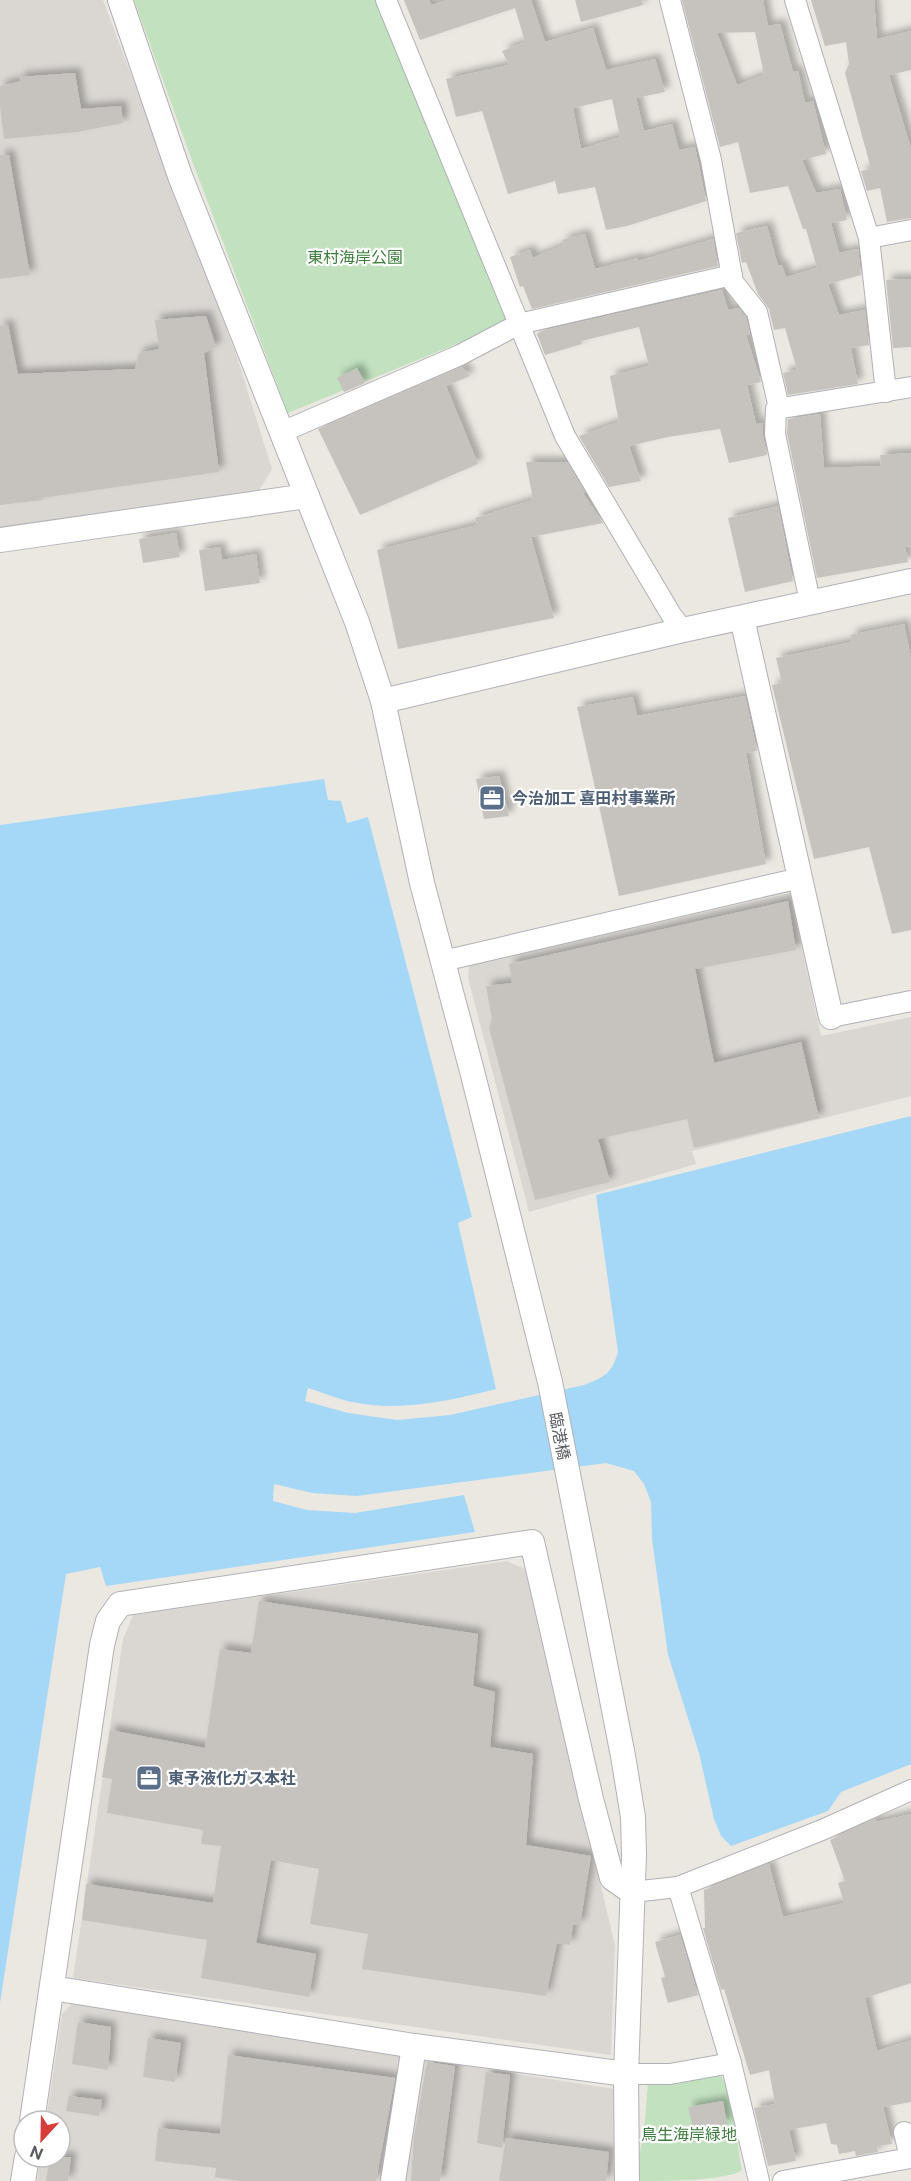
<svg xmlns="http://www.w3.org/2000/svg" width="911" height="2181" viewBox="0 0 911 2181" font-family="'Public Sans','Noto Sans JP',sans-serif">
  <style>
    .industrial { fill: #dad7d3 }
    .green { fill: #c1e1bf }
    .water { fill: #a5d8f7 }
    .building { fill: #c6c3be; fill-rule: evenodd; filter: url(#shadow) }
    .lines { fill: none; stroke-linecap: round; stroke-linejoin: round }
    .minor-casing { stroke: #afb2b5; stroke-width: 22 }
    .tertiary-casing { stroke: #afb2b5; stroke-width: 26 }
    .minor { stroke: #fff; stroke-width: 20 }
    .tertiary { stroke: #fff; stroke-width: 24 }
    .labels { text-anchor: middle; stroke-width: 4.5; stroke-linejoin: round; paint-order: stroke }
    .park-label { font-size: 16px; fill: #3b7e3b; stroke: #fff }
    .service-label { font-size: 16px; font-weight: bold; fill: #4e5e75; stroke: #fff; text-anchor: start }
    .street-label { font-size: 16px; fill: #595d61; stroke: #fff }
  </style>
  <defs>
    <filter id="shadow"><feDropShadow dx="5.5" dy="-5.5" stdDeviation="3" flood-color="#0004"/></filter>
  </defs>
  <rect width="100%" height="100%" fill="#ebe8e1"/>
  <!-- industrial -->
  <g class="industrial">
    <polygon points="0,0 103,0 238,360 272,469 257,494 0,531"/>
    <polygon points="790,893 821,1036 911,1017 911,1096 692,1151 696,1164 529,1212 468,978 469,965"/>
    <polygon points="507,1561 525,1569 615,1945 611,2055 73,1978 123,1639 133,1615"/>
    <polygon points="74,2002 391,2052 404,2059 386,2181 37,2181 40,2157 60,2157 60,2121 46,2121 62,2014"/>
    <polygon points="422,2059 614,2089 614,2181 405,2181"/>
  </g>
  <!-- green -->
  <g class="green">
    <polygon points="134,0 376,0 390,30 508,323 288,413 194,166"/>
    <path d="M721,2076C738,2102 735,2140 742,2170C728,2181 661,2181 639,2181L638,2166L645,2120L648,2081Z"/>
  </g>
  <!-- water -->
  <path class="water" d="M324,779L328,800L341,801L347,823L368,817L472,1217L458,1223L496,1389C449,1401 400,1412 352,1402C337,1399 322,1392 308,1388L305,1401L348,1413L397,1420L450,1415L584,1385C605,1377 612,1373 618,1352L596,1195L911,1116V1764L841,1792L828,1811L731,1846L721,1836L714,1819L699,1753L668,1655L652,1539L651,1502L644,1484L634,1471L606,1463L357,1496L312,1493L274,1484L273,1501L307,1510L355,1513L464,1495L475,1532L106,1586L100,1567L66,1574L0,2003V825Z"/>
  <!-- building -->
  <g class="building">
    <path d="M404,0H429L431,5L449,0H531L545,42L593,28L606,70L655,59L665,92L636,98L644,131L672,124L679,150L695,147L706,201L627,226L606,230L595,187L558,194L555,181L508,194L482,111L456,117L446,79L509,65L502,51L525,42L515,8L420,40ZM612,99L620,137L581,149L573,108Z"/>
    <polygon points="575,0 642,0 643,5 581,22"/>
    <path d="M682,0H763L768,26L780,24L793,72L798,71L805,103L813,101L826,154L802,160L816,193L840,189L847,220L831,223L839,253L858,249L861,275L828,284L839,315L865,310L869,345L851,348L858,384L788,395L783,373L797,370L785,328L774,330L769,309L758,294L746,262L742,263L736,233L767,226L778,266L782,265L786,277L817,268L806,229H803L788,186L750,193L738,142L720,147ZM755,32L764,75L737,85L717,33Z"/>
    <polygon points="811,0 874,0 877,39 911,31 911,70 889,75 911,149 911,218 887,222 880,188 867,191 861,171 871,169 845,73 849,64 846,42 825,46"/>
    <polygon points="75,73 81,109 121,106 123,123 77,132 4,139 0,106 0,86 21,81 19,77"/>
    <polygon points="0,155 9,155 30,275 0,279"/>
    <polygon points="585,234 595,269 638,258 638,261 713,239 718,266 532,309 523,286 520,287 510,257 530,250 533,258 564,245 562,240"/>
    <polygon points="911,279 911,347 893,348 886,280"/>
    <polygon points="722,290 728,310 739,308 746,317 750,334 746,335 761,382 747,385 756,424 763,423 763,436 767,455 729,463 720,429 668,437 629,446 641,481 609,487 579,436 619,422 610,376 649,366 639,327 581,341 582,344 545,355 537,334 541,331"/>
    <polygon points="206,316 216,347 204,353 219,472 42,498 43,500 0,505 0,326 8,325 18,374 135,369 139,353 159,349 155,320"/>
    <polygon points="462,367 470,376 446,386 478,464 360,515 318,429"/>
    <polygon points="357,368 365,383 344,392 337,378"/>
    <polygon points="820,414 824,468 881,466 880,455 911,453 911,546 905,547 908,562 817,578 787,433 788,419"/>
    <polygon points="526,462 567,462 585,492 583,493 603,523 531,537 554,618 398,649 377,550 477,525 475,518 533,500"/>
    <polygon points="778,506 793,581 745,592 728,518"/>
    <polygon points="176,533 180,557 143,563 139,539"/>
    <polygon points="220,547 222,560 256,554 260,583 205,591 199,550"/>
    <polygon points="904,624 911,658 911,930 892,934 869,847 814,859 772,685 782,683 776,658 852,642 850,635"/>
    <polygon points="745,696 757,751 746,753 766,864 619,896 577,707 633,697 637,716"/>
    <polygon points="499,776 509,816 484,819 476,779"/>
    <polygon points="788,901 796,950 695,969 714,1063 801,1042 819,1118 694,1148 687,1119 598,1139 610,1182 535,1200 489,1028 492,1019 486,986 512,983 509,964"/>
    <polygon points="259,1601 478,1634 473,1686 495,1692 490,1747 533,1754 526,1845 591,1856 580,1925 573,1925 570,1945 557,1943 546,1996 362,1969 368,1934 310,1924 319,1869 271,1860 256,1943 316,1954 309,1997 201,1978 207,1940 82,1920 86,1884 213,1903 221,1846 201,1844 203,1830 107,1813 112,1779 102,1777 110,1730 205,1748 220,1649 251,1653"/>
    <polygon points="911,1814 911,1983 865,1998 877,2051 911,2040 911,2102 883,2107 892,2144 877,2146 878,2152 856,2156 855,2151 839,2154 837,2145 831,2144 826,2123 789,2130 796,2161 768,2166 754,2108 775,2104 769,2070 750,2075 724,1989 721,1990 703,1928 705,1928 704,1890 769,1864 783,1917 844,1903 838,1883 845,1881 830,1840 875,1819 876,1822"/>
    <polygon points="680,1935 698,1995 668,2003 661,1978 665,1977 655,1942"/>
    <polygon points="78,2022 111,2027 108,2070 72,2064"/>
    <polygon points="148,2038 181,2043 175,2082 143,2077"/>
    <polygon points="228,2055 395,2078 376,2181 240,2181 215,2177 216,2168 155,2161 158,2128 220,2134"/>
    <polygon points="427,2062 455,2066 440,2181 411,2181 414,2137"/>
    <polygon points="486,2072 510,2075 502,2148 477,2143"/>
    <polygon points="69,2096 102,2100 99,2116 66,2111"/>
    <polygon points="723,2101 727,2124 693,2129 688,2107"/>
    <polygon points="506,2138 609,2152 606,2181 499,2181"/>
    <polygon points="50,2157 71,2157 68,2181 46,2181"/>
  </g>
  <g class="lines">
    <defs>
      <g id="minor">
        <polyline points="386,0 565,436 672,616 683,630"/>
        <polyline points="670,0 711,160 733,282 757,312 779,408"/>
        <polyline points="795,0 869,238 886,392"/>
        <polyline points="869,238 911,230"/>
        <polyline points="282,432 460,355 519,324 732,275"/>
        <polyline points="810,602 775,434 776,409 911,387"/>
        <polyline points="443,961 800,878"/>
        <polyline points="831,1017 911,1001"/>
        <polyline points="678,1887 731,2063 759,2181"/>
        <polyline points="632,1892 678,1887 822,1830 911,1790"/>
        <polyline points="626,2074 670,2074 731,2063"/>
        <polyline points="783,2181 910,2158 904,2132"/>
      </g>
      <g id="tertiary">
        <polyline points="120,0 180,176 357,622 383,701 422,883 472,1071 550,1382 623,1756 633,1817 634,1855 626,2074 627,2181"/>
        <polyline points="0,540 307,496"/>
        <polyline points="742,618 831,1017"/>
        <polyline points="383,701 683,630 911,581"/>
        <polyline points="52,1988 414,2046 626,2074"/>
        <polyline points="32,2121 102,1645 108,1621 120,1604 532,1542 591,1799 612,1878 632,1892"/>
        <polyline points="23,2181 27,2157"/>
        <polyline points="393,2181 414,2046"/>
      </g>
    </defs>
    <!-- minor casing -->
    <use href="#minor" class="minor-casing"/>
    <!-- tertiary casing -->
    <use href="#tertiary" class="tertiary-casing"/>
    <!-- minor -->
    <use href="#minor" class="minor"/>
    <!-- tertiary -->
    <use href="#tertiary" class="tertiary"/>
  </g>
  <!-- icons -->
  <defs>
    <symbol id="office-square" viewBox="-11 -11 22 22"><rect x="-9" y="-9" width="18" height="18" rx="4" fill="#5c6f8a" stroke="#fff"/><path d="M-6-3h4V-5.5h4V-3h4V5H-6ZM-1-4.5V-3h2v-1.5ZM-6 0V1H6V0Z" fill="#fff"/></symbol>
  </defs>
  <g fill-rule="evenodd">
    <use href="#office-square" x="477" y="783" width="30" height="30"/>
    <use href="#office-square" x="134" y="1763" width="30" height="30"/>
  </g>
  <g class="labels">
    <!-- park labels -->
    <g class="park-label">
      <text x="355" y="263">東村海岸公園</text>
      <text x="689" y="2140">鳥生海岸緑地</text>
    </g>
    <!-- service labels -->
    <g class="service-label">
      <text x="512" y="804">今治加工 喜田村事業所</text>
      <text x="168" y="1784">東予液化ガス本社</text>
    </g>
    <!-- street labels -->
    <g class="street-label">
      <text transform="translate(560 1436) rotate(79)" y="6">臨港橋</text>
    </g>
  </g>
  <!-- north arrow -->
  <g transform="translate(42 2139) rotate(202)"><circle r="28" fill="#ffffff" stroke="#bdbec0" stroke-width="1.5"/>
  <path d="M0-4.5L10 22L0 15L-10 22Z" fill="#d93c39"/>
  <text y="-9" font-size="16" font-weight="bold" text-anchor="middle" fill="#595d61">N</text>
  </g>
</svg>
